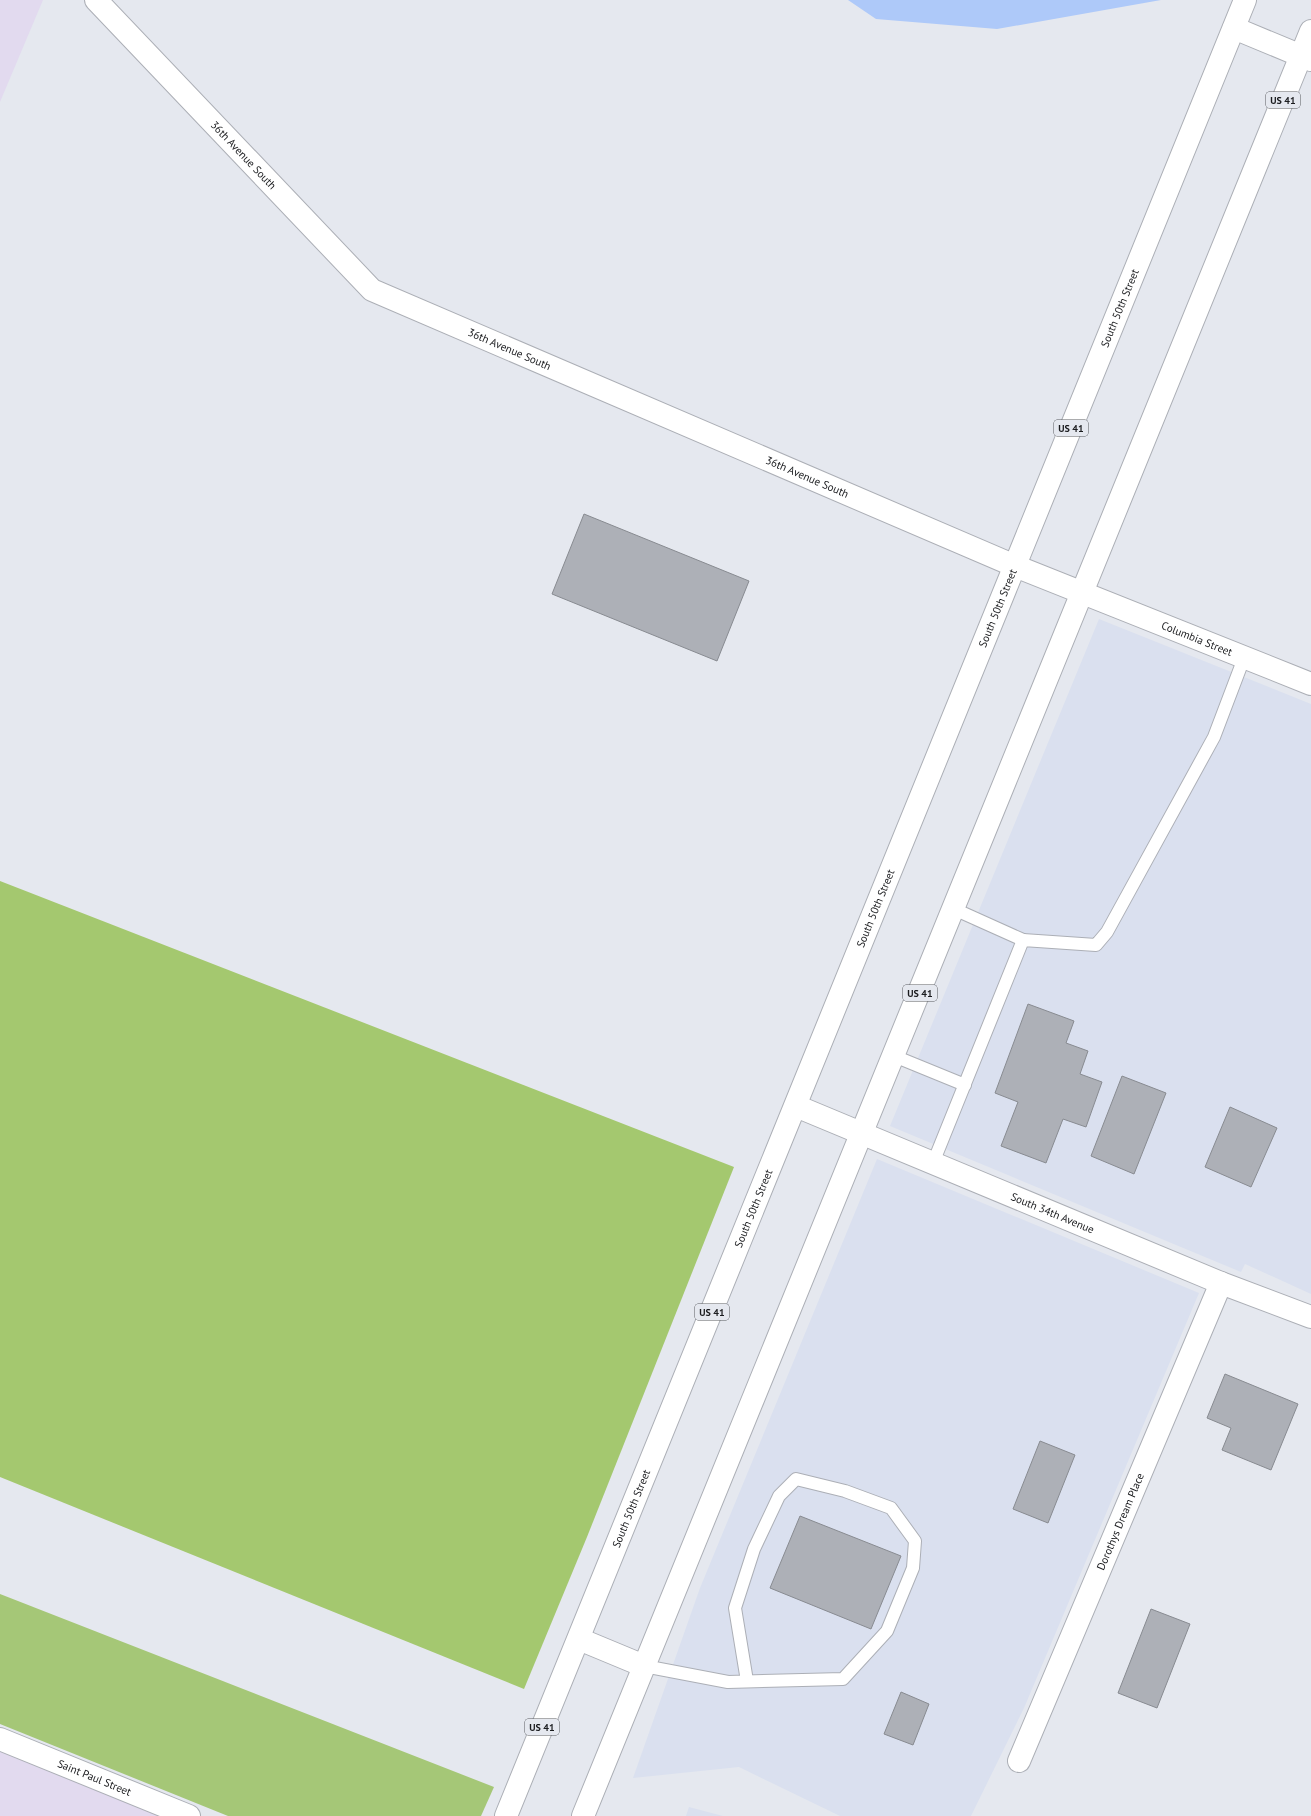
<svg xmlns="http://www.w3.org/2000/svg" width="1311" height="1816" viewBox="0 0 1311 1816" font-family="'PT Sans',sans-serif">
  <style>
    .built { fill: #dae0ef }
    .industrial { fill: #e2daef }
    .green { fill: #a5c777 }
    .forest { fill: #a4c86f }
    .water { fill: #aec9f9 }
    .building { fill: #adb0b7; stroke: #888b91 }
    .lines { fill: none; stroke-linecap: round; stroke-linejoin: round }
    .service-casing { stroke: #acafb6; stroke-width: 14 }
    .minor-casing { stroke: #acafb6; stroke-width: 24 }
    .primary-casing { stroke: #acafb6; stroke-width: 24 }
    .service { stroke: #fff; stroke-width: 12 }
    .minor { stroke: #fff; stroke-width: 22 }
    .primary { stroke: #fff; stroke-width: 22 }
    .labels { text-anchor: middle; stroke-width: 3; stroke-linejoin: round; paint-order: stroke }
    .shield { fill: #e5e8ef; stroke: #57585d; stroke-width: 1 }
    .shield-label { font-size: 10px; font-weight: bold; fill: #1a1b1e }
    .street-label { font-size: 11px; fill: #1a1b1e; stroke: #e5e8ef }
  </style>
  <rect width="100%" height="100%" fill="#e5e8ef"/>
  <!-- built -->
  <g class="built">
    <polygon points="1099,619 1311,704 1311,1294 1245,1264 1241,1272 890,1126"/>
    <polygon points="877,1159 1199,1293 1024,1708 971,1816 840,1816 739,1767 633,1778 700,1588"/>
    <polygon points="689,1807 723,1816 686,1816"/>
  </g>
  <!-- industrial -->
  <g class="industrial">
    <polygon points="0,0 43,0 0,102"/>
    <polygon points="0,1744 180,1816 0,1816"/>
  </g>
  <!-- green -->
  <polygon class="green" points="0,1594 494,1787 481,1816 228,1816 0,1724"/>
  <!-- forest -->
  <polygon class="forest" points="0,881 734,1167 587,1537 524,1689 0,1477"/>
  <!-- water -->
  <polygon class="water" points="848,0 1161,0 997,29 876,19"/>
  <!-- building -->
  <g class="building">
    <polygon points="584,514 749,581 717,661 552,594"/>
    <polygon points="1028,1004 1074,1021 1066,1043 1088,1051 1080,1074 1102,1082 1086,1127 1063,1119 1046,1163 1001,1146 1018,1102 995,1093"/>
    <polygon points="1122,1076 1166,1093 1134,1174 1091,1156"/>
    <polygon points="1230,1107 1277,1128 1251,1187 1205,1167"/>
    <polygon points="1225,1374 1298,1404 1271,1470 1222,1450 1231,1428 1207,1418"/>
    <polygon points="1040,1441 1075,1455 1048,1523 1013,1509"/>
    <polygon points="800,1516 901,1556 871,1629 770,1588"/>
    <polygon points="1151,1609 1190,1624 1157,1708 1118,1693"/>
    <polygon points="901,1692 929,1704 913,1745 884,1734"/>
  </g>
  <g class="lines">
    <defs>
      <g id="service">
        <polyline points="954,909 1023,940"/>
        <polyline points="894,1056 965,1085"/>
        <polyline points="933,1163 1023,940 1096,945 1107,932 1214,737 1244,658"/>
        <polyline points="644,1666 728,1682 843,1679 887,1631 913,1568 915,1541 891,1508 845,1491 796,1479 779,1496 754,1549 735,1608 747,1681"/>
      </g>
      <g id="minor">
        <path id="s1" d="M96,0L372,290L1015,566L1311,684"/>
        <polyline points="1234,28 1311,60"/>
        <path id="s2" d="M796,1106L1221,1283L1311,1317"/>
        <polyline points="579,1639 644,1666"/>
        <path id="s3" d="M0,1739L189,1816"/>
        <path id="s4" d="M1019,1761L1221,1283"/>
      </g>
      <g id="primary">
        <path id="s5" d="M506,1816L1245,0"/>
        <polyline points="583,1816 1311,31"/>
      </g>
    </defs>
    <!-- service casing -->
    <use href="#service" class="service-casing"/>
    <!-- minor casing -->
    <use href="#minor" class="minor-casing"/>
    <!-- primary casing -->
    <use href="#primary" class="primary-casing"/>
    <!-- service -->
    <use href="#service" class="service"/>
    <!-- minor -->
    <use href="#minor" class="minor"/>
    <!-- primary -->
    <use href="#primary" class="primary"/>
  </g>
  <g class="labels">
    <!-- shield labels -->
    <g class="shield">
      <rect x="1266" y="92" width="34" height="16" rx="3"/>
      <rect x="1054" y="420" width="34" height="16" rx="3"/>
      <rect x="903" y="985" width="34" height="16" rx="3"/>
      <rect x="695" y="1304" width="34" height="16" rx="3"/>
      <rect x="525" y="1719" width="34" height="16" rx="3"/>
    </g>
    <g class="shield-label">
      <text x="1283" y="104">US 41</text>
      <text x="1071" y="432">US 41</text>
      <text x="920" y="997">US 41</text>
      <text x="712" y="1316">US 41</text>
      <text x="542" y="1731">US 41</text>
    </g>
    <!-- street labels -->
    <g class="street-label">
      <text dy="4" stroke="none"><textPath href="#s1" startOffset="214">36th Avenue South</textPath></text>
      <text dy="4" stroke="none"><textPath href="#s5" startOffset="1628">South 50th Street</textPath></text>
      <text dy="4" stroke="none"><textPath href="#s1" startOffset="550">36th Avenue South</textPath></text>
      <text dy="4" stroke="none"><textPath href="#s1" startOffset="874">36th Avenue South</textPath></text>
      <text dy="4" stroke="none"><textPath href="#s5" startOffset="1304">South 50th Street</textPath></text>
      <text dy="4" stroke="none"><textPath href="#s1" startOffset="1296">Columbia Street</textPath></text>
      <text dy="4" stroke="none"><textPath href="#s5" startOffset="980">South 50th Street</textPath></text>
      <text dy="4" stroke="none"><textPath href="#s5" startOffset="656">South 50th Street</textPath></text>
      <text dy="4" stroke="none"><textPath href="#s2" startOffset="278">South 34th Avenue</textPath></text>
      <text dy="4" stroke="none"><textPath href="#s5" startOffset="332">South 50th Street</textPath></text>
      <text dy="4" stroke="none"><textPath href="#s4" startOffset="260">Dorothys Dream Place</textPath></text>
      <text dy="4" stroke="none"><textPath href="#s3" startOffset="102">Saint Paul Street</textPath></text>
    </g>
  </g>
</svg>
